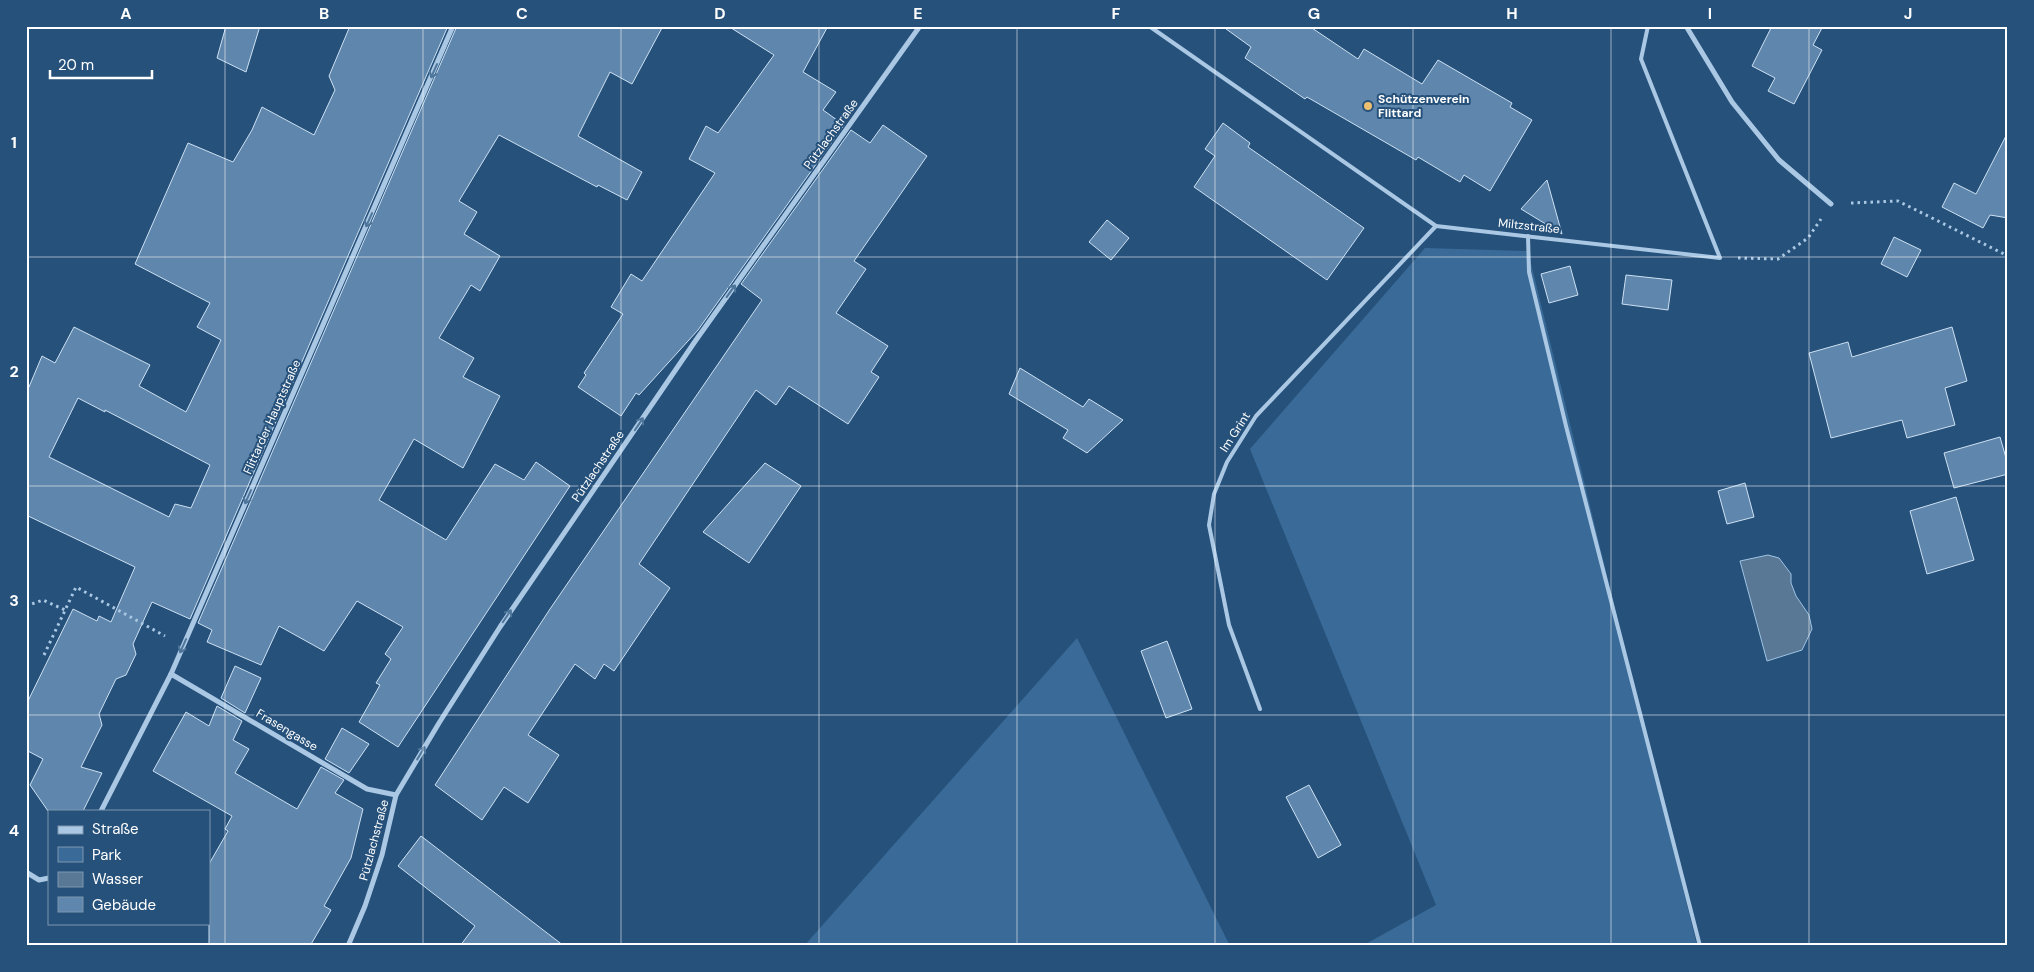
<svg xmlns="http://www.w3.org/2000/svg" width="2034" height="972" viewBox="0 0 2034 972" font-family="'DM Sans',sans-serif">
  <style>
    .green { fill: #3a6b98 }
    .water { fill: #597896; stroke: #9fc4e4 }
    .building { fill: #5f86ac; stroke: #cde1f3; fill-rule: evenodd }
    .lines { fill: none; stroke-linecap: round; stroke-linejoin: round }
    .path { stroke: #aac8e4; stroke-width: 3; stroke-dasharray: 2.5 4; stroke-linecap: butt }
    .lane { stroke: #aac8e4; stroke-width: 4 }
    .street { stroke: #aac8e4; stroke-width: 5 }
    .oneway { stroke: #4e759a }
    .grid { fill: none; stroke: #fff; stroke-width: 1; stroke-opacity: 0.55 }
    .poi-dot { fill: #ecc070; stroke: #26517b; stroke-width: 2 }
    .labels { text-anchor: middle; stroke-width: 4; stroke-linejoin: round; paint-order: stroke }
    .poi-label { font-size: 12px; font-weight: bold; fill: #fff; stroke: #26517b; text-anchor: start }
    .street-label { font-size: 12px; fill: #fff; stroke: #26517b }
    .neatline { fill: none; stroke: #fff; stroke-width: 2 }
    .grid-label { font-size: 16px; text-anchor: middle; font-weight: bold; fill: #fff }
  </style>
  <rect width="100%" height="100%" fill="#26517b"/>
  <!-- green -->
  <g class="green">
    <polygon points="1425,248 1528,251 1697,946 1362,946 1436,905 1250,449"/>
    <polygon points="1077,638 1230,946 804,946"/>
  </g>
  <!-- water -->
  <polygon class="water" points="1768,555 1779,558 1791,574 1791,583 1796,596 1809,615 1812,629 1802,650 1767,661 1740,561"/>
  <!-- building -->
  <g class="building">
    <polygon points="226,26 260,26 246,72 217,58"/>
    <path d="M350,26H448L190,619L152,602L133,644L136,654L126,675L116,679L99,714L102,725L81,767L102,773L83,811H48L30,785L43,759L26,750V705L73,609L97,621L99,616L111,622L135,567L26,515V394L42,356L55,363L74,327L150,365L139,386L186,412L221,340L197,327L210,303L135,264L188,143L233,162L252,130L262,107L314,135L335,90L329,76ZM78,398L105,412V410L210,465L191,508L175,504L169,517L49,457Z"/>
    <polygon points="457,26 663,26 632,84 610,72 578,136 642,172 627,200 598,185 597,187 499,135 459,201 477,212 464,234 500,256 480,291 471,285 439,338 474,358 463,377 500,396 463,468 414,439 379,500 446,540 495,464 524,480 536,462 570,486 398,747 359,722 380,685 376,683 391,659 385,654 403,627 357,601 324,651 279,626 261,665 207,642 212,630 198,623"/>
    <polygon points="728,26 828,26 803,72 836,92 823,110 844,125 698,330 639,395 636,393 621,416 578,387 586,375 584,373 623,314 611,307 631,274 642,281 715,173 689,159 706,126 718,133 774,55"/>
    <polygon points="1222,26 1309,26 1358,59 1364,49 1422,84 1438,60 1512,103 1510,107 1532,120 1490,191 1464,175 1460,182 1418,157 1416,160 1307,97 1305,99 1245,58 1251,47"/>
    <polygon points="1772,26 1823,26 1813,45 1822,50 1794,104 1768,91 1775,78 1752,66"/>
    <polygon points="1223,123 1250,143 1248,147 1364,228 1327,280 1194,187 1215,156 1205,149"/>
    <polygon points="883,125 927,156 854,261 866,269 836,313 888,346 871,372 879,377 848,424 789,386 776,405 756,390 639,564 670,588 614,671 604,664 595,679 575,664 528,735 559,755 528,803 504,787 482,820 435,785 550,609 762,300 741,284 851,130 870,143"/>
    <polygon points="2008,132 2008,218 1990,215 1983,228 1942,207 1954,183 1976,194"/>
    <polygon points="1547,180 1562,234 1521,209"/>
    <polygon points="1107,220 1129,238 1111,260 1089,242"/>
    <polygon points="1894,237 1921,250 1907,277 1881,264"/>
    <polygon points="1570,266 1578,295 1549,303 1541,274"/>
    <polygon points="1626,275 1672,280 1668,310 1622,304"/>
    <polygon points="1952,327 1967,381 1945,388 1955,425 1907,438 1902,420 1831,438 1809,353 1848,342 1852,357"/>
    <polygon points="1020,368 1083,407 1089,399 1123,420 1087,453 1063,438 1068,430 1009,394"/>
    <polygon points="2000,437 2008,465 2008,474 1954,488 1944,453"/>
    <polygon points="765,463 801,486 749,563 703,532"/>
    <polygon points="1745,483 1754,517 1727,524 1718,491"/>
    <polygon points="1956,497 1974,560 1927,574 1910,511"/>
    <polygon points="1167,641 1192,709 1166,718 1141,651"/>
    <polygon points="235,666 261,678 245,713 221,698"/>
    <polygon points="217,706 242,721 233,740 249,749 235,773 297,809 321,767 344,780 335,793 363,809 351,858 324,906 331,910 310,946 209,946 209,864 228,831 225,829 232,816 153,771 186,712 209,726"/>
    <polygon points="342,728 369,744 349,773 325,759"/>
    <polygon points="1309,785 1341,845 1318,858 1286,797"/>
    <polygon points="421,836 564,946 460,946 475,926 398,866"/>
  </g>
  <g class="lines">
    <!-- path -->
    <g class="path">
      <polyline points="1851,203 1898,201 2008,256"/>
      <polyline points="1738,258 1778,259 1808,238 1821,219"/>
      <polyline points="26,606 43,600 65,610"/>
      <polyline points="44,655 76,587 165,636"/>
    </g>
    <!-- lane -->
    <g class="lane">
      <polyline points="1149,26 1436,226 1720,258 1641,59 1648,26"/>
      <polyline points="1528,236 1529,272 1566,426 1700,946"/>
      <polyline points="1260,709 1229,625 1209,525 1214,494 1227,462 1256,416 1436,226"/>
    </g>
    <!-- street -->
    <g class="street">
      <polyline points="1686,26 1732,102 1779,160 1831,204"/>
      <polyline points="171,674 367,789 396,795"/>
      <polyline points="101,811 171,674 453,26"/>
      <polyline points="26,872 39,880 49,878"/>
      <polyline points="348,946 365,906 382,855 396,795 439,723 500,627 696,340 920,26"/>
    </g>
  </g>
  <!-- one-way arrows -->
  <defs><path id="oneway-shaft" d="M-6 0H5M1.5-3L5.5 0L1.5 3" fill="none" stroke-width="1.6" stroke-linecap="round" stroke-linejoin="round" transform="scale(1.25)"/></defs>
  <g class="oneway">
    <use href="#oneway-shaft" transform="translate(434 71) rotate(114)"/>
    <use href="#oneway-shaft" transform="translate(369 220) rotate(114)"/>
    <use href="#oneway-shaft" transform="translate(731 291) rotate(-54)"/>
    <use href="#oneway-shaft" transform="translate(639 424) rotate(-56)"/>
    <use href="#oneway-shaft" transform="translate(248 497) rotate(114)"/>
    <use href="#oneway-shaft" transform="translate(507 616) rotate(-56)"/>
    <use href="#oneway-shaft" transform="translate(183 646) rotate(114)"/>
    <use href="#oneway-shaft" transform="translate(421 753) rotate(-59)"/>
  </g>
  <!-- grid -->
  <path class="grid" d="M225,26V946M423,26V946M621,26V946M819,26V946M1017,26V946M1215,26V946M1413,26V946M1611,26V946M1809,26V946M26,257H2008M26,486H2008M26,715H2008"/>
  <!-- markers -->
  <circle class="poi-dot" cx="1368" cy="106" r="5"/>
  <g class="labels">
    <!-- poi labels -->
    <g class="poi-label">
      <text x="1378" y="103">Schützenverein<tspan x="1378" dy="14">Flittard</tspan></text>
    </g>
    <!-- street labels -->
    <g class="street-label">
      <text transform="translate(831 134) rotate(-54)" y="4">Pützlachstraße</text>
      <text transform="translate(1529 226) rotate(6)" y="4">Miltzstraße</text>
      <text transform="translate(272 417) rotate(-66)" y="4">Flittarder Hauptstraße</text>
      <text transform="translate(1235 432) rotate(-57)" y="4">Im Grint</text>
      <text transform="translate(598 466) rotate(-56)" y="4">Pützlachstraße</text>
      <text transform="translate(287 730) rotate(31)" y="4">Frasengasse</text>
      <text transform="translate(374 840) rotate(-75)" y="4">Pützlachstraße</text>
    </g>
  </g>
  <!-- border -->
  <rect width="2034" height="972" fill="none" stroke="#26517b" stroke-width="55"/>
  <!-- legend -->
  <rect x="48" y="810" width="162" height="115" fill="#26517b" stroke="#7d97b0"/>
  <rect x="58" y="826" width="25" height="8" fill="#aac8e4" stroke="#7d97b0"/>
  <text x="92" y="834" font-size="15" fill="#ffffff">Straße</text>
  <rect x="58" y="847" width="25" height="15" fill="#3a6b98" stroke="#7d97b0"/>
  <text x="92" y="860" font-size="15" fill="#ffffff">Park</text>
  <rect x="58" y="872" width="25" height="15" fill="#597896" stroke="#7d97b0"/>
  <text x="92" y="884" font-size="15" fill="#ffffff">Wasser</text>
  <rect x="58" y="897" width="25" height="15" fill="#5f86ac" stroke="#7d97b0"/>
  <text x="92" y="910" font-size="15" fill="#ffffff">Gebäude</text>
  <!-- scale -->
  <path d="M50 70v8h102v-8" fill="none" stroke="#ffffff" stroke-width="2.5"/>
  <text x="58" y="70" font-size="15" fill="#ffffff" stroke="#26517b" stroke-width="4" paint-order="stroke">20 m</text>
  <rect x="28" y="28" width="1978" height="916" class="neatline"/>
  <g class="grid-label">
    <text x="126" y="19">A</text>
    <text x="324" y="19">B</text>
    <text x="522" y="19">C</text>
    <text x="720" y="19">D</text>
    <text x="918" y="19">E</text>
    <text x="1116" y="19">F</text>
    <text x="1314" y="19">G</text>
    <text x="1512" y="19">H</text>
    <text x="1710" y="19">I</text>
    <text x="1908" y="19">J</text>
    <text x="14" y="148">1</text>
    <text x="14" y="377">2</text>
    <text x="14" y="606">3</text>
    <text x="14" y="836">4</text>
  </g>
</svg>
